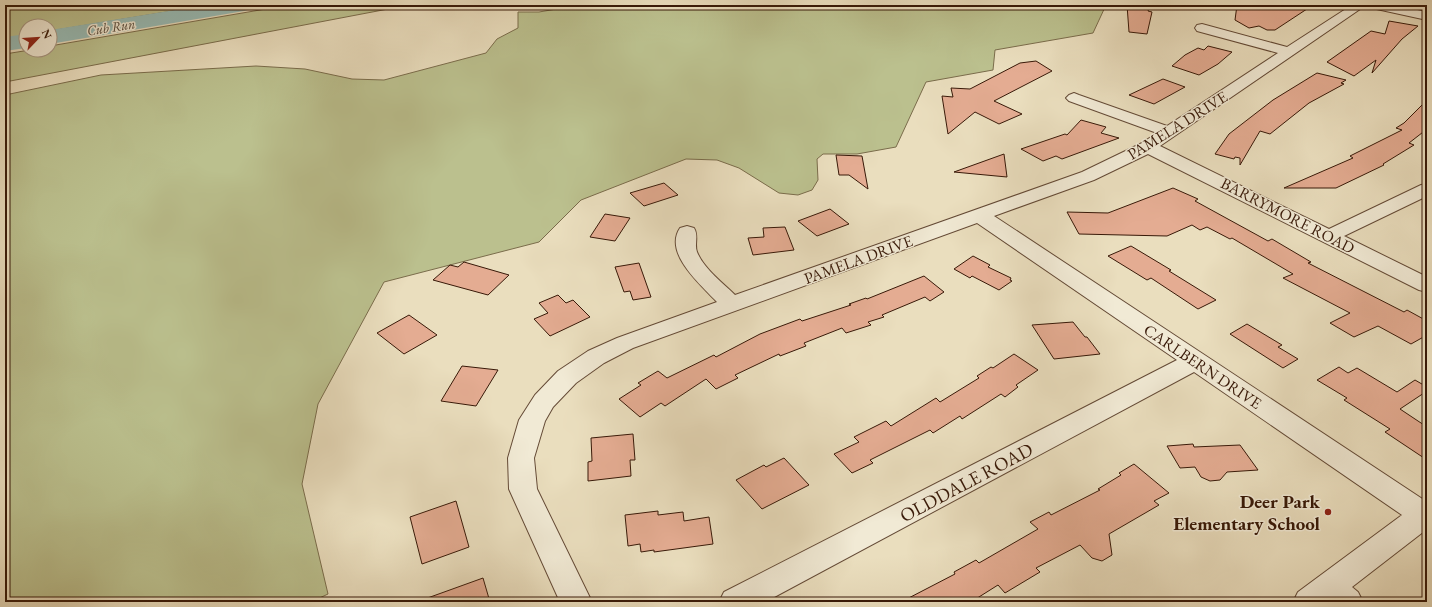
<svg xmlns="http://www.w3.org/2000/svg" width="1432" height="607" viewBox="0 0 1432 607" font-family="'EB Garamond',serif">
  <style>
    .green { fill: #bbc08e; stroke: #7a6c4b }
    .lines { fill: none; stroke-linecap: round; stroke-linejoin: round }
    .river { fill: #98bcb6; fill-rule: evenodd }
    .building { fill: #e4ac92; stroke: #381908 }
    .minor-casing { stroke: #644a36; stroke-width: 2 }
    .minor { fill: #f1ead5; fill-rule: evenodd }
    .poi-dot { fill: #8f2418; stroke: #f1ead5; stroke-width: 1.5 }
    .labels { text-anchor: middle; stroke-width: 3; stroke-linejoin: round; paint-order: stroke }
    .far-water-label { font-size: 14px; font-style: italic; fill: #554a3c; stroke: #f1ead5 }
    .street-label { font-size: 16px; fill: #381908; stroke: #f1ead5 }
    .near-street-label { font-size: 19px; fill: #381908; stroke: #f1ead5 }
    .near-poi-label { font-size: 19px; font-weight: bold; fill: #381908; stroke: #f1ead5; text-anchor: end }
  </style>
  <rect width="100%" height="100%" fill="#eadebe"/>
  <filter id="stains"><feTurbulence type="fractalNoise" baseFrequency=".005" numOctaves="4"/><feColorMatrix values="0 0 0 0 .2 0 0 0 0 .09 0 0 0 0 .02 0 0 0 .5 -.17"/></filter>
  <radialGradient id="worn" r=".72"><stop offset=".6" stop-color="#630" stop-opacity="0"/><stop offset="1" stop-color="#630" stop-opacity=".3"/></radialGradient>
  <!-- green -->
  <g class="green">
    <polygon points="5,5 209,5 50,31 50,26 26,26 26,35 5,39"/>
    <polygon points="289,5 409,5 5,82 5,54 30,50 50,50 50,46"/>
    <polygon points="580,5 1106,5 1093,33 995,50 993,70 926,82 896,147 857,154 823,154 817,159 818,180 812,190 798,195 779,193 739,168 717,160 686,159 581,200 539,242 384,282 318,404 302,484 328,594 311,602 5,602 5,95 101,75 256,66 305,69 352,79 384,80 486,53 497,39 518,28 518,12 539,12"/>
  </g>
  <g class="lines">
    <!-- river -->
    <g class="river">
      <polygon points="206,5 254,5 251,9 244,11 50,44 50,30"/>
      <polygon points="26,34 26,48 5,51 5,37"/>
    </g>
  </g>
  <!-- building -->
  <g class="building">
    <polygon points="1127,5 1150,5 1148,11 1152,12 1147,34 1129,32"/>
    <polygon points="1237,5 1313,5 1275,30 1267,30 1259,26 1249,28 1235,20"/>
    <polygon points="1389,21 1418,26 1402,39 1372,73 1376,60 1354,76 1327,62 1371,31 1385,34"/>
    <polygon points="1208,46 1232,52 1218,64 1199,75 1172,66 1185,55 1198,48 1204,50"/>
    <polygon points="1036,61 1052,71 994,101 1022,114 999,124 975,112 948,134 942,96 953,97 951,88 970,89 1020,63"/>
    <polygon points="1317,73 1346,80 1341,83 1344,84 1309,103 1270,134 1260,131 1240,165 1240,158 1235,157 1234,159 1215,154 1229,134 1273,100"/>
    <polygon points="1163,79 1185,87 1154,104 1129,95"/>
    <polygon points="1427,100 1427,129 1409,143 1414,145 1383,164 1384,165 1336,188 1284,188 1353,158 1350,156 1402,130 1396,128 1404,123"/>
    <polygon points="1081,120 1106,127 1101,133 1119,138 1062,159 1056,156 1043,161 1021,149 1065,134 1067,135"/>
    <polygon points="1004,154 1007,177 954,172"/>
    <polygon points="836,155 862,156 868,189 849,175 839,175"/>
    <polygon points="664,183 678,195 644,206 630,193"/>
    <polygon points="1173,188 1198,199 1195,201 1268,241 1272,239 1311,262 1308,263 1404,312 1407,310 1427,321 1427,335 1411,344 1378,326 1354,337 1330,323 1350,313 1283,278 1293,274 1232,238 1230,239 1207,227 1200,230 1192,225 1167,236 1079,234 1067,212 1108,213"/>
    <polygon points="830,209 849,224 817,236 798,221"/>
    <polygon points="605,214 630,218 615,241 590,237"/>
    <polygon points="785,227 794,250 753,255 748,238 764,237 763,228"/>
    <polygon points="1131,246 1171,270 1169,271 1216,300 1198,309 1151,278 1147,280 1108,256"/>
    <polygon points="973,256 990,265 988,267 1011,278 1010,280 1012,281 999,290 972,276 970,278 954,269"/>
    <polygon points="464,262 509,275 488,295 433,280 450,265 458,267"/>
    <polygon points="639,263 651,297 633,300 630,291 624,292 615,267"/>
    <polygon points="924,276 944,292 930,301 925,297 882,315 884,317 868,322 871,325 846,333 842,328 804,343 806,346 780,356 779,354 735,375 738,378 716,389 706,379 665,406 661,403 640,417 619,399 641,385 638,383 658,371 667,378 714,355 716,357 760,334 800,319 802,321 851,305 849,304 866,298 867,299"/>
    <polygon points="558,295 566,303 573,300 590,317 550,336 534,319 548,313 539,303"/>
    <polygon points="409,315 437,335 404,354 377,333"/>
    <polygon points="1073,322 1085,337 1087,337 1100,354 1054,359 1032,325"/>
    <polygon points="1247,324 1282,345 1278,347 1298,359 1283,368 1230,334"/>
    <polygon points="1014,354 1038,370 1016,385 1018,387 1005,397 1001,394 962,419 960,416 933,433 930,430 870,460 873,463 852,473 834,454 859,442 854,437 886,421 891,426 936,398 940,402 979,378 977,376 991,367 993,368"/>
    <polygon points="462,366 498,370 476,406 441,401"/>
    <polygon points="1339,367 1348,373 1357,368 1397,392 1415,380 1427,387 1427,391 1400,409 1427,427 1427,460 1385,432 1390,429 1344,400 1347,398 1317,380"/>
    <polygon points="633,434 635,460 630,460 631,476 588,481 588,462 592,461 591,438"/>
    <polygon points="1193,444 1194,447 1240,445 1258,470 1227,472 1220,480 1210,481 1201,477 1195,467 1180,468 1167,446"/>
    <polygon points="784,458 809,485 762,509 736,480 764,465 766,467"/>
    <polygon points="1134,464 1169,493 1154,501 1159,505 1109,534 1112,555 1102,561 1092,558 1080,545 1036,568 1040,572 1005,593 998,585 971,602 901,602 955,574 954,572 976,560 979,563 1038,529 1030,522 1049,512 1051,515 1100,490 1098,489 1121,475 1119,473"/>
    <polygon points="456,501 469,547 422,564 410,517"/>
    <polygon points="658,511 658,515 683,512 684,521 709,517 713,544 654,552 654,550 641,552 640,544 628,546 625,515"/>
    <polygon points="483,578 490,602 423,602 422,600"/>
  </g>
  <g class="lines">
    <defs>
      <g id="minor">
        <path d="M1352,5H1366L1160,146L1329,229L1421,185L1427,184V196L1344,236L1427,277V292L1419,290L1148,154L1094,180L994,216L1427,502V529L1352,587L1358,592L1363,602H1293L1298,592L1402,515L1194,372L765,602H719L724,592L1177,360L977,223L633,348L604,363L576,383L553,407L545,421L534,458L537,489L592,602H560L509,489L508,458L519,420L535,395L558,371L588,351L617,338L717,302C701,285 663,253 680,228L687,226L694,228C699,236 694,244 697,252C704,269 723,283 735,295L1082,172L1142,143L1157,133L1069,101L1066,98L1069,95L1074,93L1079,95L1167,126L1278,53L1197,31L1195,28L1197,25L1202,24L1287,47Z"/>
        <polygon points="1370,5 1393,5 1427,12 1427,20 1372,8"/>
      </g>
    </defs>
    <!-- minor casing -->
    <use href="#minor" class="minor-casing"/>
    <!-- minor -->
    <use href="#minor" class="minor"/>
  </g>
  <!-- markers -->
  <circle class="poi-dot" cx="1328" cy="512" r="4"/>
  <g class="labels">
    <!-- far-water labels -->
    <g class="far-water-label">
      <text transform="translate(111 27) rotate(-9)" y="5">Cub Run</text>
    </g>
    <!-- street labels -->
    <g class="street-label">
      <text transform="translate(1177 125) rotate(-32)" y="6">PAMELA DRIVE</text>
      <text transform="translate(1288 215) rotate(27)" y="6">BARRYMORE ROAD</text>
      <text transform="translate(858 259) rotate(-20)" y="6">PAMELA DRIVE</text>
      <text transform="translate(1203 366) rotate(34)" y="6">CARLBERN DRIVE</text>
    </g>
    <!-- near-street labels -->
    <g class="near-street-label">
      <text transform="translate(966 482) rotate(-28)" y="7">OLDDALE ROAD</text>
    </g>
    <!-- near-poi labels -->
    <g class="near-poi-label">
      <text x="1320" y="508">Deer Park<tspan x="1320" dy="22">Elementary School</tspan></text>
    </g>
  </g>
  <!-- margin -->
  <rect width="1432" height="607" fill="none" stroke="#eadebe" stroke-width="20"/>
  <rect x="6" y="6" width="1420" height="595" fill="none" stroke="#381908" stroke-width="2"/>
  <rect x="10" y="10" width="1412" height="587" fill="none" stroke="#381908"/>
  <!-- north arrow -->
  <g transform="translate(38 38) rotate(65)"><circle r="19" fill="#f1ead5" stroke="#a79683"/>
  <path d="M0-3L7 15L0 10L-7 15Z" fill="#8f2418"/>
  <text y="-6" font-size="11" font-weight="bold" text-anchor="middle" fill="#381908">N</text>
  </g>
  <rect width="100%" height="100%" filter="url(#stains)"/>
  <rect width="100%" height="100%" fill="url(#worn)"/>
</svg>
